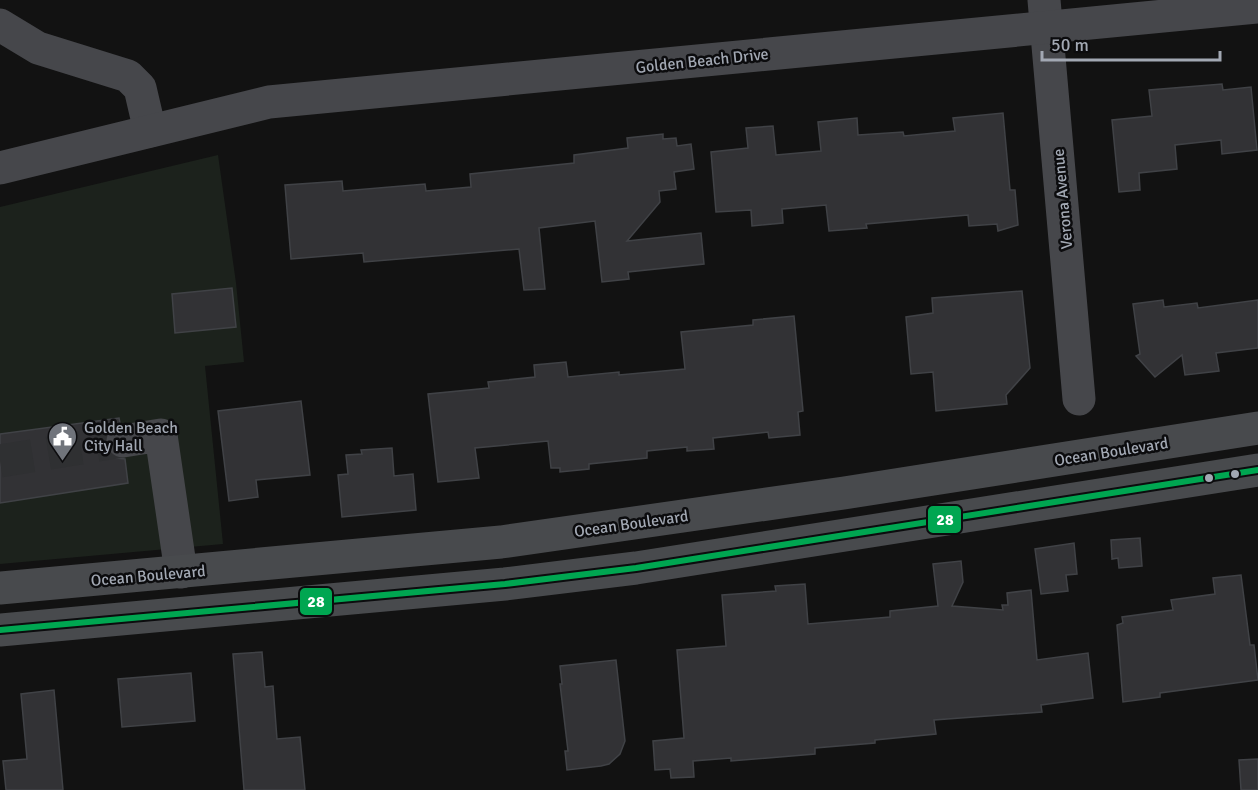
<svg xmlns="http://www.w3.org/2000/svg" width="1258" height="790" viewBox="0 0 1258 790" font-family="Signika,sans-serif">
  <style>
    .green { fill: #1c221c }
    .building { fill: #323235; stroke: #404246; stroke-width: 1.5 }
    .lines { fill: none; stroke-linecap: round; stroke-linejoin: round }
    .minor-tunnel { stroke: #2f3032; stroke-width: 33; stroke-dasharray: 33 16; stroke-linecap: butt }
    .minor { stroke: #46474b; stroke-width: 33 }
    .major { stroke: #484a4d; stroke-width: 33 }
    .bus-1-casing { stroke: #0c0c0e; stroke-width: 10 }
    .bus-1 { stroke: #00a651; stroke-width: 6 }
    .bus-dot { fill: #a2a8b3; stroke: #0c0c0e; stroke-width: 2 }
    .labels { text-anchor: middle; stroke-width: 5; stroke-linejoin: round; paint-order: stroke }
    .street-label { font-size: 16px; fill: #a2a8b3; stroke: #0c0c0e }
    .poi-label { font-size: 16px; fill: #a2a8b3; stroke: #0c0c0e; text-anchor: start }
    .line-badge { stroke: #0c0c0e; stroke-width: 2 }
    .badge-label { font-size: 16px; text-anchor: middle; font-weight: bold; fill: #fff }
  </style>
  <rect width="100%" height="100%" fill="#121212"/>
  <!-- green -->
  <polygon class="green" points="218,155 236,283 244,362 205,366 223,544 0,564 0,207"/>
  <!-- building -->
  <g class="building">
    <polygon points="1222,84 1223,90 1251,87 1257,150 1222,154 1221,140 1175,145 1177,169 1139,173 1140,190 1119,192 1112,120 1152,116 1149,90"/>
    <polygon points="1003,113 1010,190 1015,190 1018,225 998,231 997,224 969,226 968,215 866,224 867,228 829,231 826,205 782,209 783,223 752,226 751,210 716,212 711,152 748,148 746,128 773,126 776,155 821,151 818,122 857,118 858,135 903,132 904,136 955,131 953,118"/>
    <polygon points="663,134 663,139 676,138 677,146 691,144 694,169 674,172 676,189 659,191 660,202 627,241 701,233 704,264 628,272 629,279 602,282 595,221 539,228 545,289 524,290 519,249 364,262 363,253 291,259 285,185 342,181 343,191 425,184 426,191 471,187 470,174 574,163 574,155 628,148 627,138"/>
    <polygon points="232,288 236,327 175,333 172,294"/>
    <polygon points="1022,291 1030,368 1006,395 1007,404 936,411 933,372 911,374 906,317 933,313 932,298"/>
    <polygon points="1163,300 1164,307 1197,303 1198,308 1258,300 1258,348 1216,353 1219,371 1185,375 1182,355 1155,377 1136,356 1140,354 1133,304"/>
    <polygon points="794,316 803,411 798,412 800,435 769,438 768,432 713,438 714,449 687,451 687,447 647,451 647,458 589,464 589,469 560,472 560,468 551,468 548,441 475,448 479,478 438,482 428,394 489,388 488,382 535,377 534,365 566,362 568,377 619,372 619,375 685,369 681,332 753,325 753,320"/>
    <polygon points="301,401 310,475 256,480 258,497 229,501 218,411"/>
    <polygon points="119,418 120,423 112,426 106,434 104,443 109,453 116,458 125,459 128,483 0,503 0,434"/>
    <polygon points="392,448 394,476 413,474 416,510 342,517 338,475 348,474 346,455 362,454 361,450"/>
    <polygon points="1140,538 1142,566 1119,568 1118,558 1112,559 1111,540"/>
    <polygon points="1074,543 1077,574 1066,575 1068,591 1041,594 1035,549"/>
    <polygon points="961,561 963,582 952,606 1003,610 1002,605 1008,605 1007,593 1031,590 1037,660 1088,653 1093,698 1041,705 1042,712 934,720 936,734 875,740 875,743 815,748 815,754 731,761 731,758 693,761 694,777 671,778 670,769 655,770 653,741 684,738 677,650 726,646 722,595 776,591 775,586 805,584 808,624 890,617 890,611 938,606 933,564"/>
    <polygon points="1241,575 1250,645 1254,645 1258,680 1160,693 1160,697 1123,702 1117,625 1123,623 1122,617 1173,610 1171,600 1215,594 1213,578"/>
    <polygon points="262,652 265,687 273,686 277,739 300,737 305,790 244,790 233,654"/>
    <polygon points="616,660 625,741 620,754 609,764 601,766 567,770 565,751 568,751 560,684 562,684 560,666"/>
    <polygon points="191,673 195,721 122,727 118,679"/>
    <polygon points="54,690 63,790 6,790 3,761 27,759 21,694"/>
    <polygon points="1258,759 1258,790 1241,790 1239,760"/>
  </g>
  <g class="lines">
    <!-- minor-tunnel -->
    <polyline class="minor-tunnel" points="0,461 123,441"/>
    <!-- minor -->
    <g class="minor">
      <polyline points="1044,0 1079,399"/>
      <polyline points="0,25 38,48 128,76 140,88 150,131"/>
      <polyline points="0,168 269,102 1258,7"/>
      <polyline points="123,441 161,435 181,572"/>
    </g>
    <!-- major -->
    <g class="major">
      <polyline points="0,588 501,542 844,493 1258,428"/>
      <polyline points="0,630 505,584 636,568 1258,470"/>
    </g>
    <defs>
      <polyline id="bus-1" points="0,630 505,584 636,568 1258,470"/>
    </defs>
    <!-- bus-1 casing -->
    <use href="#bus-1" class="bus-1-casing"/>
    <!-- bus-1 -->
    <use href="#bus-1" class="bus-1"/>
  </g>
  <!-- icons -->
  <defs>
    <symbol id="civic-pin" viewBox="-11 -11 22 30"><path d="M0 17L-7.5 6A9.5 9.5 0 1 1 7.5 6Z" fill="#70747b" stroke="#0c0c0e"/><path d="M-.6-6.5H3V-4.5H.6V-3L4-1V1h2V6H-6V1h2V-1L-.6-3ZM-1.2 2.5V6h2.4V2.5Z" fill="#fff"/></symbol>
  </defs>
  <g fill-rule="evenodd">
    <use href="#civic-pin" x="46" y="420" width="33" height="45"/>
  </g>
  <!-- markers -->
  <g class="bus-dot">
    <circle cx="1235" cy="474" r="5"/>
    <circle cx="1209" cy="478" r="5"/>
  </g>
  <g class="labels">
    <!-- street labels -->
    <g class="street-label">
      <text transform="translate(702 60) rotate(-6)" y="6">Golden Beach Drive</text>
      <text transform="translate(1062 199) rotate(-95)" y="6">Verona Avenue</text>
      <text transform="translate(1111 451) rotate(-9)" y="6">Ocean Boulevard</text>
      <text transform="translate(631 523) rotate(-8)" y="6">Ocean Boulevard</text>
      <text transform="translate(148 575) rotate(-5)" y="6">Ocean Boulevard</text>
    </g>
    <!-- poi labels -->
    <g class="poi-label">
      <text x="84" y="433">Golden Beach<tspan x="84" dy="18">City Hall</tspan></text>
    </g>
  </g>
  <g class="line-badge">
    <rect x="927" y="505" width="35" height="29" rx="6" fill="#00a651"/>
    <rect x="299" y="587" width="34" height="29" rx="6" fill="#00a651"/>
  </g>
  <g class="badge-label">
    <text x="945" y="525">28</text>
    <text x="316" y="607">28</text>
  </g>
  <!-- scale -->
  <path d="M1042 51v9h178v-9" fill="none" stroke="#a2a8b3" stroke-width="3"/>
  <text x="1051" y="51" font-size="18" fill="#a2a8b3" stroke="#0c0c0e" stroke-width="4.5" paint-order="stroke">50 m</text>
</svg>
